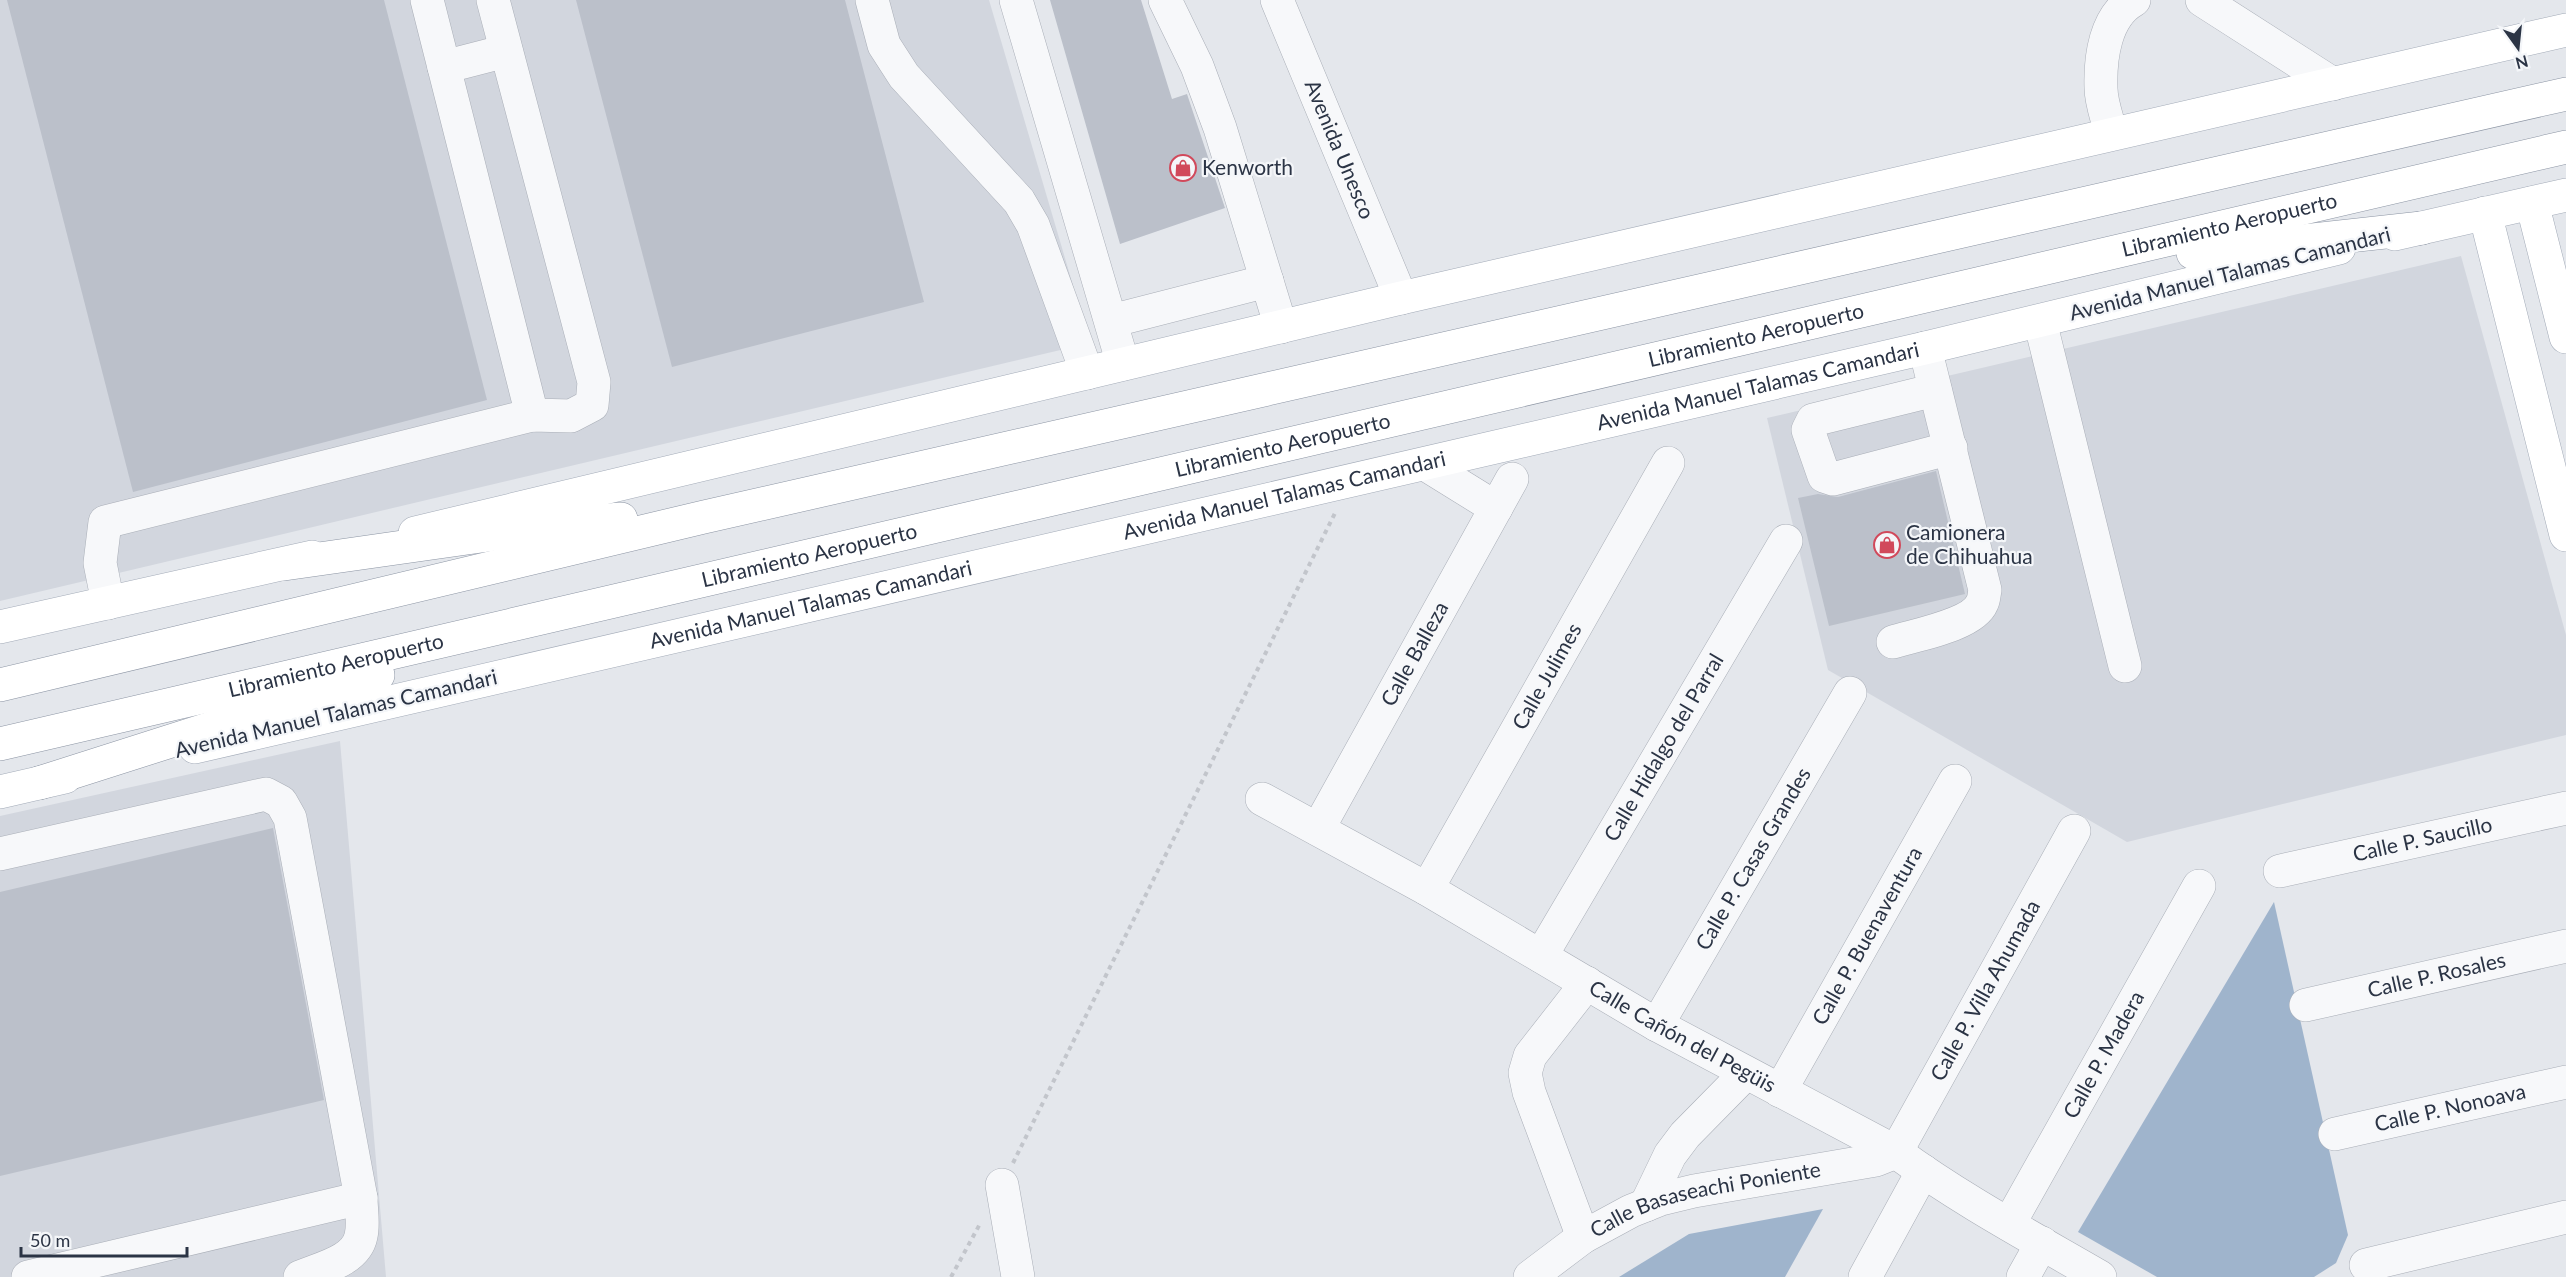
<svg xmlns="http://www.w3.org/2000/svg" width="2566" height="1277" viewBox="0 0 2566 1277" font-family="Lato,sans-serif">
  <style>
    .built { fill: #d2d6de }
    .water { fill: #9fb4cc }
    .building { fill: #bbc0ca }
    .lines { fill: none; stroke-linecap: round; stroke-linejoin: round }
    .minor-casing { stroke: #a9aeb7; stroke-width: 34 }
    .major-casing { stroke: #a3abb8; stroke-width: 34 }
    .highway-casing { stroke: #8b94a3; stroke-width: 34 }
    .path { stroke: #c2c5cb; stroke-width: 4; stroke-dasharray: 4.5 4.5; stroke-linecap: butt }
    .minor { stroke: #f7f8fa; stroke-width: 33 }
    .major { stroke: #fff; stroke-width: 33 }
    .highway { stroke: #fff; stroke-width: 33 }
    .labels { text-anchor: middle; stroke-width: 4.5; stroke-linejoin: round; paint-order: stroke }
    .street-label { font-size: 21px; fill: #2b3445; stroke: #f4f6f9 }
    .poi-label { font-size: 21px; fill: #2b3445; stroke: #f4f6f9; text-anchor: start }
  </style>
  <rect width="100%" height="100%" fill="#e4e7ec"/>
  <!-- built -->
  <g class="built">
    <polygon points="0,0 989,0 1090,343 0,601"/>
    <polygon points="2461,256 2566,635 2566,735 2127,842 1828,670 1767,418"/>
    <polygon points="340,741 386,1277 0,1277 0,816"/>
  </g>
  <!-- water -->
  <g class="water">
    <polygon points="2274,902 2348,1235 2336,1263 2314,1277 2157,1277 2078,1232"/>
    <polygon points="1823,1209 1785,1277 1619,1277 1689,1234"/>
  </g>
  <!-- building -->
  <g class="building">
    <polygon points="7,0 384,0 487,400 133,492"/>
    <polygon points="576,0 845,0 924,302 672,367"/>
    <polygon points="1050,0 1141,0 1172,99 1187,94 1225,208 1120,244"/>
    <polygon points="1936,471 1965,594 1829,626 1798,498 1818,494 1838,497"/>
    <polygon points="273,828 324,1100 0,1176 0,892"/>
  </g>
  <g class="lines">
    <defs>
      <g id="minor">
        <polyline points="427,0 532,415"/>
        <polyline points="872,0 884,45 904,76 1019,201 1033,225 1087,373"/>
        <polyline points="1016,0 1123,364"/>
        <polyline points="1165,0 1197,66 1220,128 1281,327"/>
        <path id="s1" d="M1277,0L1401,298"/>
        <polyline points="2202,0 2333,84"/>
        <polyline points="444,67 506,51"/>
        <path d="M2111,134C2108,120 2101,103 2101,88C2100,58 2105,16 2134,0"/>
        <polyline points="1111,321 1267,281"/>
        <polyline points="2040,321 2125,666"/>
        <polyline points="1935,390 1813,420 1808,430 1824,476 1833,479 1951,448"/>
        <polyline points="1425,464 1496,508"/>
        <polyline points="108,603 100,563 105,522 532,415 571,416 592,405 594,382 493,0"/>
        <path d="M1893,642C1915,635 1973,625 1982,603C1984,600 1984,594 1985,590L1925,348"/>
        <path id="s2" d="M1262,799L1427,889L1657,1025L1896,1152C1960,1199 2031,1237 2100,1277"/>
        <path id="s3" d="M1318,829L1512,479"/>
        <polyline points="0,854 266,794 281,802 290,818 361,1198 28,1277"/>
        <path id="s4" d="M2280,871L2566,808"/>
        <path id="s5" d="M1427,889L1668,463"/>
        <path id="s6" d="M1541,956L1786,541"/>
        <path id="s7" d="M2306,1005L2566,946"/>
        <path id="s8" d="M1657,1025L1850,693"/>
        <path id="s9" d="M1780,1091L1955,781"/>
        <path id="s10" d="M2335,1134L2566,1082"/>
        <polyline points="1002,1185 1018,1277"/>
        <polyline points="1646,1205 1670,1155 1685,1135 1746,1073"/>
        <path id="s11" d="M2009,1224L2199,886"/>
        <polyline points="1583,1237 1529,1092 1525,1073 1530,1056 1587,983"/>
        <polyline points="2366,1265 2566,1217"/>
        <path d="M300,1277C321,1268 356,1261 361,1236C364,1224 361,1209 361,1198"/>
        <path id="s12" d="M1530,1277L1583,1237L1631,1211L1661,1199L1694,1191L1876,1160L1896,1152L2074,831"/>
        <polyline points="1865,1277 1923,1171"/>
        <polyline points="2023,1277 2042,1243"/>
      </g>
      <g id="major">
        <polyline points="2532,203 2566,337"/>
        <polyline points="2485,213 2566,535"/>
        <polyline points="2395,234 2566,195"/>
        <polyline points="415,533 1401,298 2566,30"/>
        <polyline points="0,627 312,557"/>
        <path id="s13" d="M195,747L1925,348L2339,248"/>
        <polyline points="0,792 65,777"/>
      </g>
      <g id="highway">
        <polyline points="2193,253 2422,228"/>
        <polyline points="284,564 564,524 621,519"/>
        <polyline points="0,685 704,517 2566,94"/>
        <path id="s14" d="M0,744L2566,147"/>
        <polyline points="39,783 378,675"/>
      </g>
    </defs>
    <!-- minor casing -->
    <use href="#minor" class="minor-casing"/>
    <!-- major casing -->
    <use href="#major" class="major-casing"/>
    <!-- highway casing -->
    <use href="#highway" class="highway-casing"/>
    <!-- path -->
    <g class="path">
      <polyline points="1013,1163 1336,511"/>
      <polyline points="951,1277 981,1222"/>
    </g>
    <!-- minor -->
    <use href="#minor" class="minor"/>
    <!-- major -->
    <use href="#major" class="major"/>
    <!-- highway -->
    <use href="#highway" class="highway"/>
  </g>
  <!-- icons -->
  <defs>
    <symbol id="shop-ring" viewBox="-11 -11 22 22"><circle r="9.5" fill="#f4f6f9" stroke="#d1495b" stroke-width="1.5"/><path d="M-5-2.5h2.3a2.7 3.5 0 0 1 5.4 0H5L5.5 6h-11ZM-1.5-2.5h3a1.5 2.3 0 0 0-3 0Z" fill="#d1495b"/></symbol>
  </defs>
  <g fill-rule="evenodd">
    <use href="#shop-ring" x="1168" y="153" width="30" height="30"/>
    <use href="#shop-ring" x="1872" y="530" width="30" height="30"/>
  </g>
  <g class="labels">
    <!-- street labels -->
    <g class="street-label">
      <text dy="7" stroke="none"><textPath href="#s1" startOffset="162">Avenida Unesco</textPath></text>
      <text dy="7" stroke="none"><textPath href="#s14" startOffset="2289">Libramiento Aeropuerto</textPath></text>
      <text transform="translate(2230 274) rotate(-14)" y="7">Avenida Manuel Talamas Camandari</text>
      <text dy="7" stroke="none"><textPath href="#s14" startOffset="1803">Libramiento Aeropuerto</textPath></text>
      <text dy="7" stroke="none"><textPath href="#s13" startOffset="1604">Avenida Manuel Talamas Camandari</textPath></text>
      <text dy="7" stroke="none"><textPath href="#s14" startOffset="1317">Libramiento Aeropuerto</textPath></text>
      <text dy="7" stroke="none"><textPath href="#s13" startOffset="1118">Avenida Manuel Talamas Camandari</textPath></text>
      <text dy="7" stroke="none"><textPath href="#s14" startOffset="831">Libramiento Aeropuerto</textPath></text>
      <text dy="7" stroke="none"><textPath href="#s13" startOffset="632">Avenida Manuel Talamas Camandari</textPath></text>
      <text dy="7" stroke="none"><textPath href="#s3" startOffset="200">Calle Balleza</textPath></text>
      <text dy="7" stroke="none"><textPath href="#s14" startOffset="345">Libramiento Aeropuerto</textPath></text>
      <text dy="7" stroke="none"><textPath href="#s5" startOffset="244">Calle Julimes</textPath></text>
      <text transform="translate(336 714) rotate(-13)" y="7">Avenida Manuel Talamas Camandari</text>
      <text dy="7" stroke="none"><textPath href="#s6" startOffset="242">Calle Hidalgo del Parral</textPath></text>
      <text dy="7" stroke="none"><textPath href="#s4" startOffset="146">Calle P. Saucillo</textPath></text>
      <text dy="7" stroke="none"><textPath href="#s8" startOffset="192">Calle P. Casas Grandes</textPath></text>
      <text dy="7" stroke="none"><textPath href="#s9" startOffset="178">Calle P. Buenaventura</textPath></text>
      <text dy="7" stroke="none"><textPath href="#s7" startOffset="134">Calle P. Rosales</textPath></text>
      <text dy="7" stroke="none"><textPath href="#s12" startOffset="578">Calle P. Villa Ahumada</textPath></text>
      <text dy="7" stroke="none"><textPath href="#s2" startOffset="483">Calle Cañón del Pegüis</textPath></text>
      <text dy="7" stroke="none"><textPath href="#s11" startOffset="194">Calle P. Madera</textPath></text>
      <text dy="7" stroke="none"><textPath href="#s10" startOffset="118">Calle P. Nonoava</textPath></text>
      <text dy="7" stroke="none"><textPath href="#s12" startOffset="196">Calle Basaseachi Poniente</textPath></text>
    </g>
    <!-- poi labels -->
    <g class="poi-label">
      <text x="1202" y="175">Kenworth</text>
      <text x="1906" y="540">Camionera<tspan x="1906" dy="24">de Chihuahua</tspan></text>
    </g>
  </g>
  <!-- north arrow -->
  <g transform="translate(2518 48) rotate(165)" stroke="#f4f6f9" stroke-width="4.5" paint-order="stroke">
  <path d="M0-4.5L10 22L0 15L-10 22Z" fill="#2b3445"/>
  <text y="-9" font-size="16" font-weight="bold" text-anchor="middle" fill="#2b3445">N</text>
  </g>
  <!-- scale -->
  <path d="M21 1247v9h166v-9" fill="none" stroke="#2b3445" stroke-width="3"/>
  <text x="30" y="1247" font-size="18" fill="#2b3445" stroke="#f4f6f9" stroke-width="4.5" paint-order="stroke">50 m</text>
</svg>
